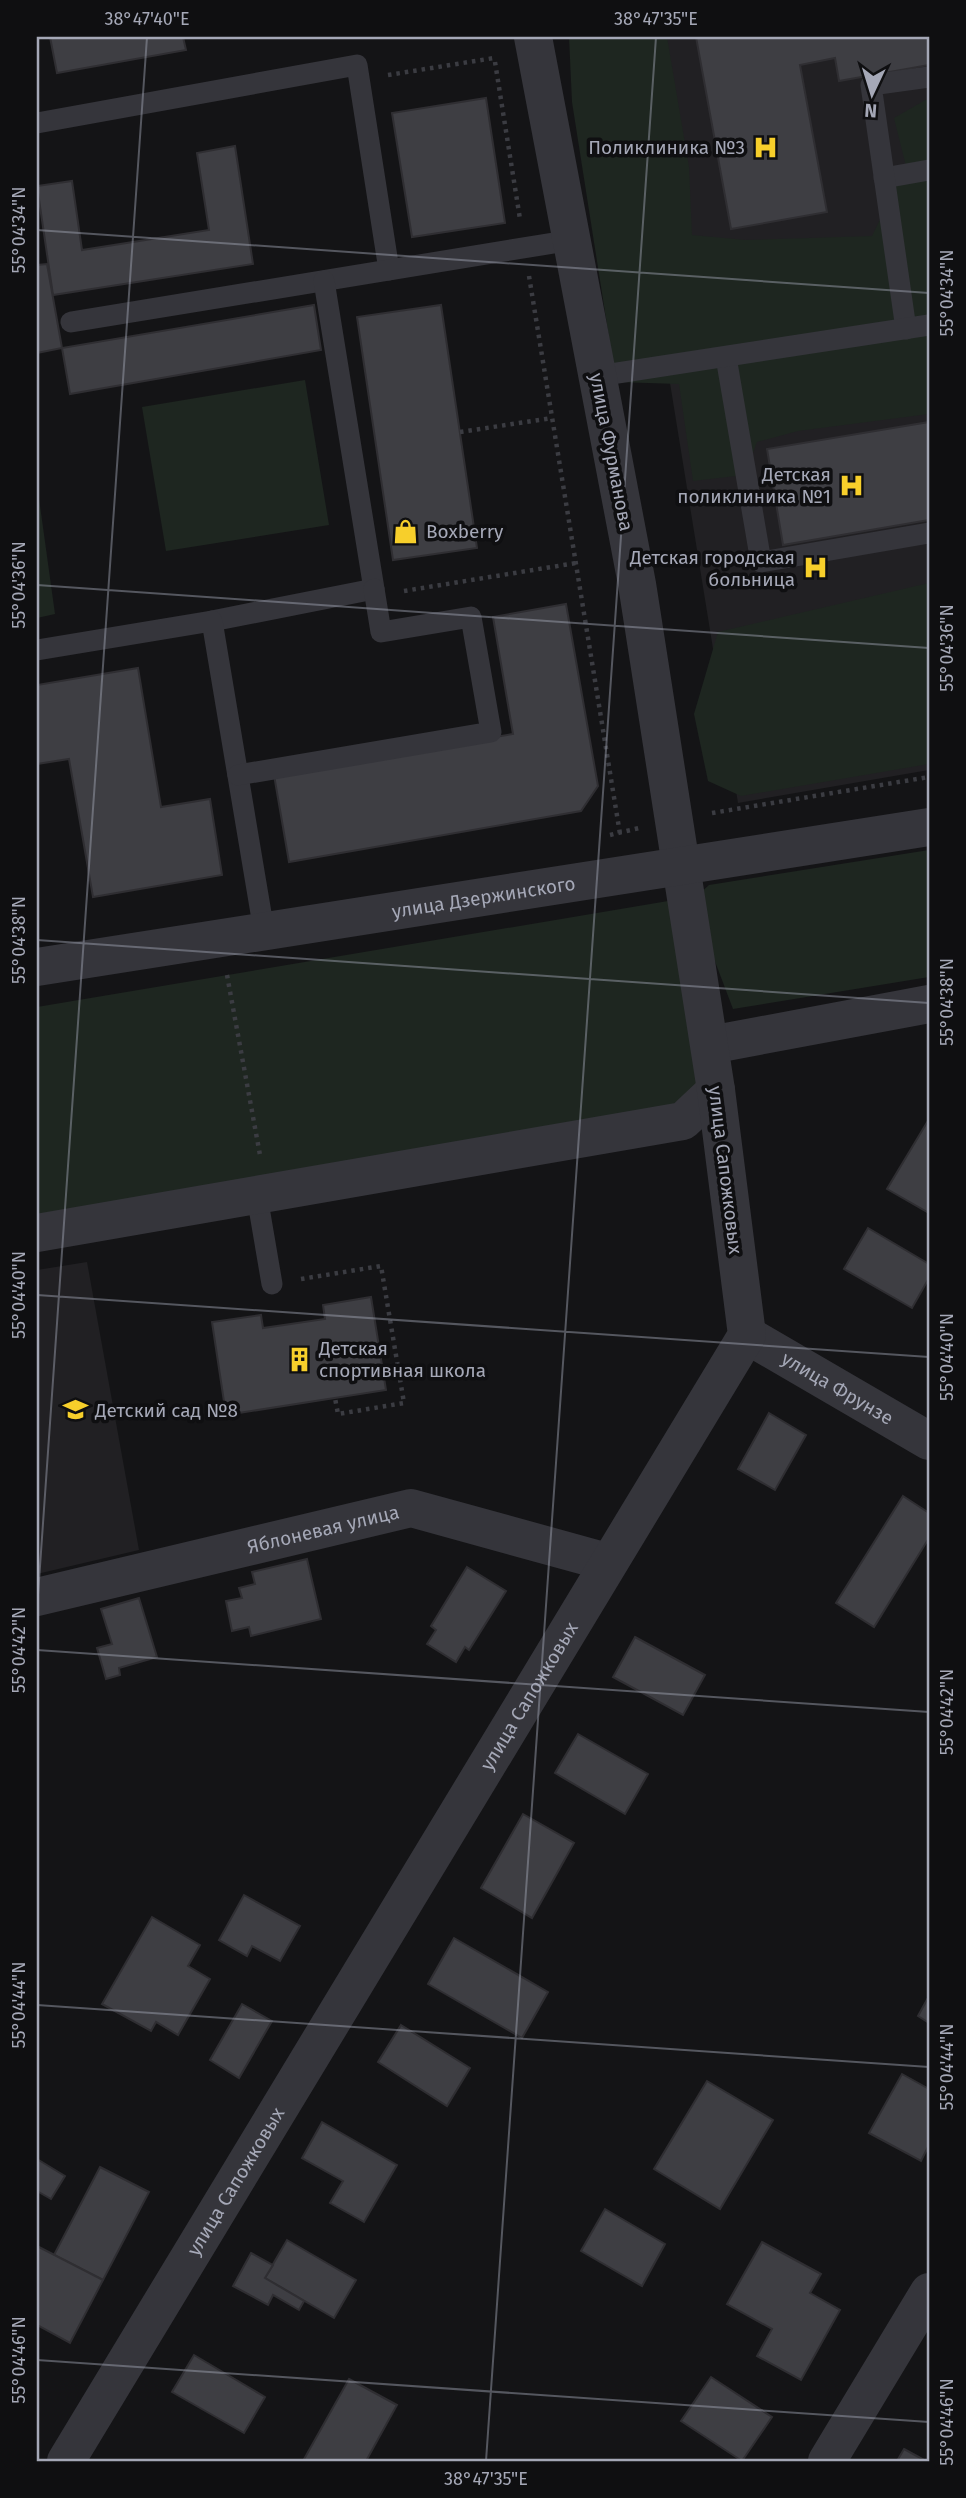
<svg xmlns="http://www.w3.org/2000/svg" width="966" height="2498" viewBox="0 0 966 2498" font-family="'Fira Sans',sans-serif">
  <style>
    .built { fill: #212023 }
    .green { fill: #1e2620 }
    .building { fill: #3e3e43; stroke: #2f2e32; stroke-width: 2 }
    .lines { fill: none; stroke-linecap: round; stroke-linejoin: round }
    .path { stroke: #3b3c42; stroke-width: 4.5; stroke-dasharray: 3.5 5; stroke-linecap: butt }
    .service { stroke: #35353b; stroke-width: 21 }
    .minor { stroke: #35353b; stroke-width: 38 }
    .tertiary { stroke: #35353b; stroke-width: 38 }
    .ticks { fill: none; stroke: #a5a8b7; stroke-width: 2; stroke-opacity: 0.45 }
    .labels { text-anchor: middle; stroke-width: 7; stroke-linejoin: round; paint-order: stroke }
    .poi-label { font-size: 19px; fill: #a5a8b7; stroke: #0f0f11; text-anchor: end }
    .street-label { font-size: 19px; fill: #a5a8b7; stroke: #0f0f11 }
    .neatline { fill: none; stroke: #a5a8b7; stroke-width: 2.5 }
    .ticks-label { font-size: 18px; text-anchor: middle; fill: #a5a8b7 }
  </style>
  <rect width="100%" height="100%" fill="#141416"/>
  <!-- built -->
  <g class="built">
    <polygon points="614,37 929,37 929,770 738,803"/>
    <polygon points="87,1262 139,1550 37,1574 37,1270"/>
  </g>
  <!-- green -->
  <g class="green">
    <polygon points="569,37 667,37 689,167 692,235 745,240 872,236 906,166 894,118 929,98 929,414 798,431 757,442 745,475 693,481 679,384 616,382 572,102"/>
    <polygon points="305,380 329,525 166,551 142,407"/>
    <polygon points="37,484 55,614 37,618"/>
    <polygon points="929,583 929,764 741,796 708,781 694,714 718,632"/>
    <polygon points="929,850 929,977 733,1009 702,927 697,896 709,885"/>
    <polygon points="674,900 699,1083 664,1112 37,1216 37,1007"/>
  </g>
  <!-- building -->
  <g class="building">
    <polygon points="50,37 183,37 186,50 57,73"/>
    <polygon points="696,37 929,37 929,65 839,81 835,58 800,65 827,212 731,229"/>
    <polygon points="486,98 505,223 412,237 392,113"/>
    <polygon points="235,146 253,264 53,295 37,186 72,181 82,250 209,230 197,153"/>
    <polygon points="47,264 62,348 37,353 37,265"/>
    <polygon points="314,305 321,350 70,394 62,348"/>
    <polygon points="441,305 477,548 393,560 357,317"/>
    <polygon points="929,422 929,520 783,545 767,449"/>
    <polygon points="566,604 598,786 581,811 289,862 274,775 513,734 493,617"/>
    <polygon points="138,668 161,807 210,799 222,875 93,897 69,759 37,764 37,685"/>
    <polygon points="929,1119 929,1213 887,1189"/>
    <polygon points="868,1228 929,1264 929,1278 912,1308 844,1269"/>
    <polygon points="371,1297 386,1390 226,1415 212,1322 261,1315 263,1328 325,1319 323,1305"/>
    <polygon points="769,1413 806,1435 775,1490 738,1469"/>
    <polygon points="903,1496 929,1513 929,1538 874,1627 836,1603"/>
    <polygon points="307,1559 321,1619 251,1636 249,1627 232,1631 226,1601 242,1598 239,1588 255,1584 252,1572"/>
    <polygon points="467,1567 506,1591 469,1650 465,1647 456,1662 427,1644 436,1630 431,1626"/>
    <polygon points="139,1598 157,1657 119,1668 120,1675 106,1679 97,1648 112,1644 101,1609"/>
    <polygon points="635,1637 705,1675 683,1715 613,1677"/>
    <polygon points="578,1734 648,1774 625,1814 555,1773"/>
    <polygon points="523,1814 574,1843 532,1918 481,1888"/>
    <polygon points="244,1895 300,1926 280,1961 252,1946 247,1956 219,1940"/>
    <polygon points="152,1917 200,1945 188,1966 210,1979 178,2035 156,2022 151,2031 102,2004"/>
    <polygon points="454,1938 548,1992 522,2038 428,1984"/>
    <polygon points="929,1996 929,2023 918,2016"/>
    <polygon points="242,2004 272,2021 239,2078 210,2060"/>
    <polygon points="401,2025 470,2068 447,2106 378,2062"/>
    <polygon points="902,2074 929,2089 929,2145 921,2161 869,2133"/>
    <polygon points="707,2081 773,2120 720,2209 654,2169"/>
    <polygon points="322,2122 397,2165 364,2222 330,2203 343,2181 302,2158"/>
    <polygon points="37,2159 65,2176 51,2199 37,2191"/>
    <polygon points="100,2167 149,2192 103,2280 54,2255"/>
    <polygon points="605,2209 665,2244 642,2286 581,2251"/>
    <polygon points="287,2240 356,2280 334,2318 265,2278"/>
    <polygon points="762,2242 821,2274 810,2293 840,2310 801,2380 757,2356 772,2329 727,2304"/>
    <polygon points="37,2246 103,2280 70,2343 37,2325"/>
    <polygon points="251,2253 273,2265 265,2278 304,2301 299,2310 273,2295 268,2305 233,2286"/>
    <polygon points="194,2355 265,2397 244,2433 172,2392"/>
    <polygon points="711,2377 772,2417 742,2461 681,2421"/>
    <polygon points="349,2379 397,2405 366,2461 303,2461"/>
    <polygon points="904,2449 926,2461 897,2461"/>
  </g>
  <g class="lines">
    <!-- path -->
    <g class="path">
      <polyline points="495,62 520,219"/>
      <polyline points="388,75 494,58"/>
      <polyline points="529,276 620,834"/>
      <polyline points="460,432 552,418"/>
      <polyline points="404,591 576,563"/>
      <polyline points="712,813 929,777"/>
      <polyline points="610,835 639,828"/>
      <polyline points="227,975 260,1155"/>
      <polyline points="301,1279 381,1266 404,1403 338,1414 335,1398"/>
    </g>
    <!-- service -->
    <g class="service">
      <polyline points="37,123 357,65 389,270"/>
      <polyline points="884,178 929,170"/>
      <polyline points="71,322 572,240"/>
      <polyline points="906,329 871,85 929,77"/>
      <polyline points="726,357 761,562 929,533"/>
      <polyline points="598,376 929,325"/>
      <polyline points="212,621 374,589 324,281"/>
      <polyline points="37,650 212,621 264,931"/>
      <polyline points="238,775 491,732 471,617 381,632 374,589"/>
      <polyline points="257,1196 272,1284"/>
    </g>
    <!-- minor -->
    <g class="minor">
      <polyline points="710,1045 929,1004"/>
      <polyline points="37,1233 683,1121 716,1090"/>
      <path id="s1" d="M747,1335L929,1441"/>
      <path id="s2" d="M37,1597L411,1508L607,1562"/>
      <path id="s3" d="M66,2461L747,1335L716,1090L637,584L533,37"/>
      <polyline points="827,2461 929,2292"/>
    </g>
    <!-- tertiary -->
    <path class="tertiary" id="s4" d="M37,967L929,827"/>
  </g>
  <!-- ticks -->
  <path class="ticks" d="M37,230L929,293M37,585L929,648M37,940L929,1003M37,1295L929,1357M37,1609L147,37M37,1650L929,1712M37,2005L929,2067M37,2360L929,2422M486,2461L656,37"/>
  <!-- icons -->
  <defs>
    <symbol id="hospital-bare" viewBox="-9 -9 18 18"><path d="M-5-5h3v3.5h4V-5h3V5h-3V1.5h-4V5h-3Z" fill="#f7cf2b" stroke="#0f0f11" stroke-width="2.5" paint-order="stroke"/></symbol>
    <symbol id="shop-bare" viewBox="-9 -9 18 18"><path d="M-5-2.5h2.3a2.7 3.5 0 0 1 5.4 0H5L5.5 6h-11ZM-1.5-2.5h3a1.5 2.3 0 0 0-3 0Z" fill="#f7cf2b" stroke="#0f0f11" stroke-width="2.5" paint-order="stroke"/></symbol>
    <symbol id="building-bare" viewBox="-9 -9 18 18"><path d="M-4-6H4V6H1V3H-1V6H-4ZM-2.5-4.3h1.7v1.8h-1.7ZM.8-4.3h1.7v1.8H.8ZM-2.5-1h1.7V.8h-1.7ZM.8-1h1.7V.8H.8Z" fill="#f7cf2b" stroke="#0f0f11" stroke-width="2.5" paint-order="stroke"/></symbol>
    <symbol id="school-bare" viewBox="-9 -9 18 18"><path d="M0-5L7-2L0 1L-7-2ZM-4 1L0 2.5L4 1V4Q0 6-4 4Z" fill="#f7cf2b" stroke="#0f0f11" stroke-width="2.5" paint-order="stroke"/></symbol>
  </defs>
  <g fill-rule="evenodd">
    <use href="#hospital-bare" x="748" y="130" width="35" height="35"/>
    <use href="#hospital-bare" x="834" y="468" width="35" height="35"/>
    <use href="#shop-bare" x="388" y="514" width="35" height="35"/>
    <use href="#hospital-bare" x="798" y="550" width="35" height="35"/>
    <use href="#building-bare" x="282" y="1342" width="35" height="35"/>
    <use href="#school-bare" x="58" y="1392" width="35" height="35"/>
  </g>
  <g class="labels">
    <!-- poi labels -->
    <g class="poi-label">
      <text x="745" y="154">Поликлиника №3</text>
      <text x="831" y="481">Детская<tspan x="831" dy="22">поликлиника №1</tspan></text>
      <text x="426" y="538" text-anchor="start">Boxberry</text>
      <text x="795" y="564">Детская городская<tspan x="795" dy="22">больница</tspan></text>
      <text x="319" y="1355" text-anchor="start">Детская<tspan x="319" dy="22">спортивная школа</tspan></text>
      <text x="95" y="1417" text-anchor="start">Детский сад №8</text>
    </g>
    <!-- street labels -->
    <g class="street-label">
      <text transform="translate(612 452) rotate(79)" y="7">улица Фурманова</text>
      <text dy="7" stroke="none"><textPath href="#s4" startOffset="452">улица Дзержинского</textPath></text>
      <text transform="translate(726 1170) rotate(83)" y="7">улица Сапожковых</text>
      <text dy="7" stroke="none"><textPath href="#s1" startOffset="105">улица Фрунзе</textPath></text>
      <text dy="7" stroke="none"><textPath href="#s2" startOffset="294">Яблоневая улица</textPath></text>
      <text dy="7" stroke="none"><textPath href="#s3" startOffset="894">улица Сапожковых</textPath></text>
      <text dy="7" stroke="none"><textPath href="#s3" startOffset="327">улица Сапожковых</textPath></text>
    </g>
  </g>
  <!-- border -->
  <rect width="966" height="2498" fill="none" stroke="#0f0f11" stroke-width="77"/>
  <!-- north arrow -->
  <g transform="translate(872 94) rotate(184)" stroke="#0f0f11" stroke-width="5" paint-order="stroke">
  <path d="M0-5L12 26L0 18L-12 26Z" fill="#a5a8b7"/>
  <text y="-10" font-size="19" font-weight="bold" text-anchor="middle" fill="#a5a8b7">N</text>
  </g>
  <rect x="38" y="38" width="890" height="2422" class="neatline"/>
  <g class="ticks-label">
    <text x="147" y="25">38°47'40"E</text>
    <text x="656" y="25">38°47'35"E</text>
    <text transform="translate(19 230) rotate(-90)" y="6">55°04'34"N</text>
    <text transform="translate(947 293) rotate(-90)" y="6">55°04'34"N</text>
    <text transform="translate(19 585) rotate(-90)" y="6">55°04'36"N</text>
    <text transform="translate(947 648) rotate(-90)" y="6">55°04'36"N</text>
    <text transform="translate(19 940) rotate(-90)" y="6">55°04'38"N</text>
    <text transform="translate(947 1002) rotate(-90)" y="6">55°04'38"N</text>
    <text transform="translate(19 1295) rotate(-90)" y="6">55°04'40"N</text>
    <text transform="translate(947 1357) rotate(-90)" y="6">55°04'40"N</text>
    <text transform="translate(19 1650) rotate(-90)" y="6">55°04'42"N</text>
    <text transform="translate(947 1712) rotate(-90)" y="6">55°04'42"N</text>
    <text transform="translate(19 2005) rotate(-90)" y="6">55°04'44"N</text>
    <text transform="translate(947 2067) rotate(-90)" y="6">55°04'44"N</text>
    <text transform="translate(19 2360) rotate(-90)" y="6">55°04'46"N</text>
    <text transform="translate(947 2422) rotate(-90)" y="6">55°04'46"N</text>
    <text x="486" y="2485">38°47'35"E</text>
  </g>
</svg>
